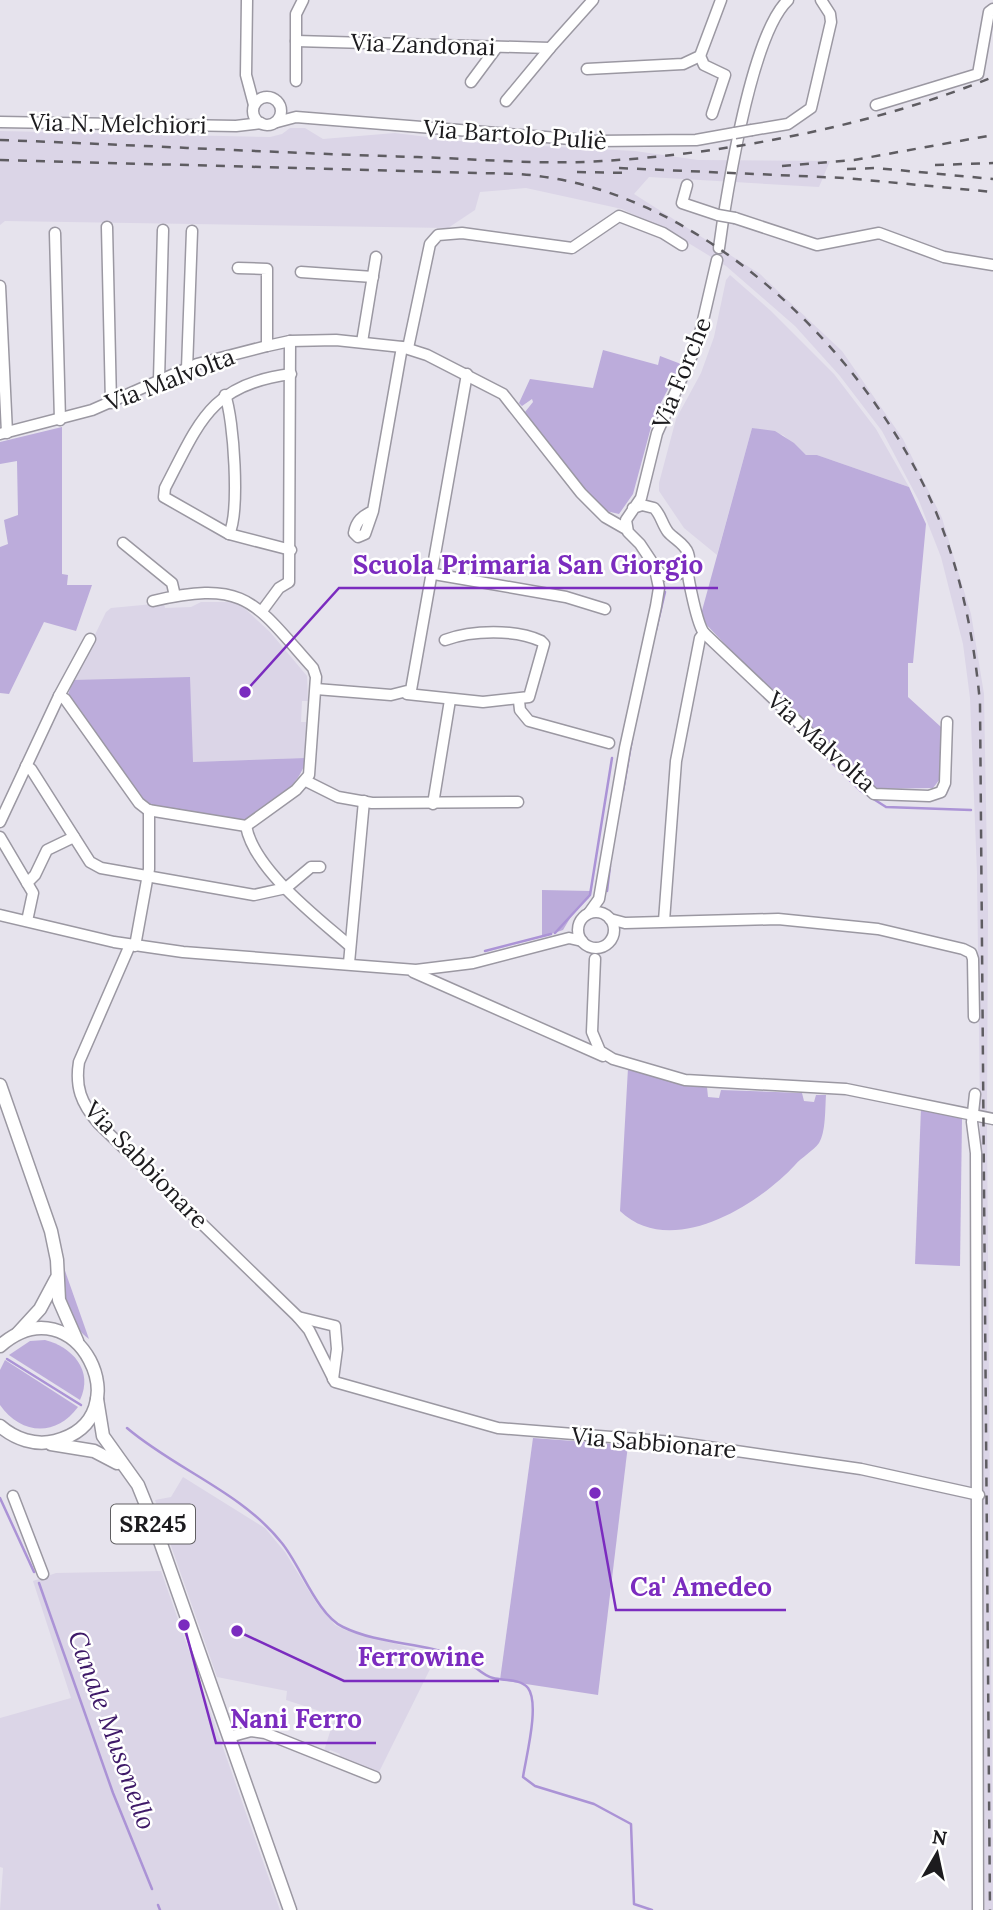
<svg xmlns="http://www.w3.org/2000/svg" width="993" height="1910" viewBox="0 0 993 1910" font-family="Lora,serif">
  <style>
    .built { fill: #dbd5e7 }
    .green { fill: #bcacdb }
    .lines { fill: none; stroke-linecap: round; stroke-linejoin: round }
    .stream { stroke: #ab93d6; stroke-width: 2.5 }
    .minor-casing { stroke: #9b98a2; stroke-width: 13 }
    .major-casing { stroke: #9b98a2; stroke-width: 15 }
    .minor { stroke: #fff; stroke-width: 10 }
    .major { stroke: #fff; stroke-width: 12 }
    .rail { stroke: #5e5c61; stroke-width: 2.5; stroke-dasharray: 9 9; stroke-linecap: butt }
    .minor-bridge-casing { stroke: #9b98a2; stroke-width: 13; stroke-linecap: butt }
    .minor-bridge { stroke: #fff; stroke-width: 10 }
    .labels { text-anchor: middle; stroke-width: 5; stroke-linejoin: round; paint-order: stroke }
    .shield { fill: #fff; stroke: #605f62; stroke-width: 2 }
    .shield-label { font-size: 23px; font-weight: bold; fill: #1c1b1e }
    .street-label { font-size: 24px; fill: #1c1b1e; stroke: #fff }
    .water-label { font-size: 26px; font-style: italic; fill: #3e1968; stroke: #fff }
    .leader { fill: none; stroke: #7b2cbf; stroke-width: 2.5 }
    .callout-dot { fill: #7b2cbf; stroke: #fff; stroke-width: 2.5 }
    .callout-label { font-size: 26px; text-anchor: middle; font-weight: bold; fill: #7b2cbf; stroke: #fff; stroke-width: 5; stroke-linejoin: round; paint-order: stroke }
  </style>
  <rect width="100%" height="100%" fill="#e6e3ed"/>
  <!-- built -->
  <g class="built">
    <polygon points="290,128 305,128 323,139 395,133 468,142 635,151 698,160 830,161 819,187 649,177 634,194 760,274 842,351 903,439 942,518 971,614 984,694 988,913 987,1114 980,1113 977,873 970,698 963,644 941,557 919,501 882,431 840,376 795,326 726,266 677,236 622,209 526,188 480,192 475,210 448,228 5,221 0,225 0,131 270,137 282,134"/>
    <polygon points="730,275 771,311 834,374 876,429 909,487 817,455 806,455 783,435 752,428 717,555 684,528 659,491 659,483 676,419 701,373 714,337 726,280"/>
    <polygon points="201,602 231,602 242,606 270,632 307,676 308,701 302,701 301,722 306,722 305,758 193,762 73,680 106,612 111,608 164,603 165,608 191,607"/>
    <polygon points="980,1122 987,1124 993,1910 985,1910"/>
    <polygon points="183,1477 265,1528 285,1552 317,1604 335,1625 345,1630 437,1655 378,1774 338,1759 340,1754 330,1750 327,1755 323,1754 335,1716 286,1700 287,1691 217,1677 155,1500 171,1497"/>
    <polygon points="161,1571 280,1910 0,1910 3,1868 0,1867 0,1718 71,1698 33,1581 56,1573"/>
  </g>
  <!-- green -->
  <g class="green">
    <polygon points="603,350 658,365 660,356 681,364 654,416 633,494 619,514 598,509 525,412 533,402 532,399 522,406 519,403 530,379 593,388"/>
    <polygon points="62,427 62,574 68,575 67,585 92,585 76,631 44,622 9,694 0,693 0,547 8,544 4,520 18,515 17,461 0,464 0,442"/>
    <polygon points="752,428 775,431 794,443 806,455 817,455 909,487 926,524 913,663 908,663 908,697 941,727 940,779 933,788 875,789 742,662 700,618"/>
    <path d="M190,677L193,762L305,758C307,778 263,818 244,821C230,823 171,809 153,806L143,801L68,695L73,680Z"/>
    <polygon points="542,890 590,891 589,898 575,910 563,930 542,937"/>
    <path d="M628,1068L707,1087L708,1097L719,1098L721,1090L802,1093L804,1101L814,1102L816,1095H826C825,1108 826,1132 819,1143C813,1151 802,1157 795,1165C758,1205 671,1260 620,1211Z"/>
    <polygon points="921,1108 962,1118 960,1266 915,1264"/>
    <path d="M64,1268L89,1339C68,1324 61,1292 64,1268Z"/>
    <path d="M45,1340C72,1347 94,1370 80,1400L9,1355L30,1341Z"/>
    <path d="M5,1360L78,1407C56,1437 21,1435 0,1405V1370Z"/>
    <polygon points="533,1438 628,1445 598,1695 500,1680"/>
  </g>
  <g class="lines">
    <!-- stream -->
    <g class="stream">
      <polyline points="656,630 665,592"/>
      <polyline points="795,727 861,791 886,807 971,810"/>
      <polyline points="623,791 632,739"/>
      <polyline points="607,891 610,866"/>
      <polyline points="555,933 590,895 612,758"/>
      <polyline points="485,951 551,934"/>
      <polyline points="7,1359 81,1405"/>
      <path d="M127,1428C175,1469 241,1492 281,1542C300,1564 317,1615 343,1627C380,1645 424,1642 461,1658C473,1663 481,1675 493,1678C503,1681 520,1678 528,1688C540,1704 526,1757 523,1777L535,1786L594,1804L631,1824L634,1904L652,1910"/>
      <polyline points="0,1498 34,1572"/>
      <polyline points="39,1583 113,1793 152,1889"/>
      <polyline points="158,1905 160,1910"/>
    </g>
    <defs>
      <g id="minor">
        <polyline points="247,0 246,75 254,105"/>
        <polyline points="296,41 550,48 593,0"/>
        <polyline points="700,56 704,65 725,75 712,114"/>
        <polyline points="587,69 683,64 700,56 721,0"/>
        <polyline points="296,81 296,14 303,0"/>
        <polyline points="471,82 497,47"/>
        <circle cx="267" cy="111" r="14"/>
        <polyline points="506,101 550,48"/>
        <polyline points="876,105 978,74 989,12 993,9"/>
        <polyline points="0,122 236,126 261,123"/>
        <polyline points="277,122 296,117 596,141 696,140 735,133"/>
        <polyline points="752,130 788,124 811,108 831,22 830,14 821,0"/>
        <polyline points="687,185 682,203 718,215"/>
        <path d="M724,214C732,165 754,32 788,0"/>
        <polyline points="735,218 817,245 879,233 944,257 993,265"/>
        <polyline points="107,227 111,403"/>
        <polyline points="55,233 60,420"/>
        <polyline points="719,248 723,220"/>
        <polyline points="238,268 267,269 267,346"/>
        <polyline points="301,272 373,277"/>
        <polyline points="0,286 7,433"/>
        <polyline points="362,342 376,257"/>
        <polyline points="408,348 430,244 438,235 462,233 572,248 619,216 663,233 682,245"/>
        <polyline points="187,369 192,231"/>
        <path d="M291,374C210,384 199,423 165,488L164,497L229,534L291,550"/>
        <polyline points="159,380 163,230"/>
        <path d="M225,395C234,419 240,512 229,534"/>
        <polyline points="0,434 92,410 197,364 267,346 290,341 336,340 402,347 427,355 503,394 581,493 605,517 626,529"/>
        <path d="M633,508L642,505L654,508C661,515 662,524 668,532C674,539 685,544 688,553C694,571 674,580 660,574L640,544L628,532L626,520L641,498L657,433L698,342L717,260"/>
        <path d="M373,511L365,534L358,537L354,533C356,521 362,516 373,511L402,347"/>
        <polyline points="123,543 172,583 175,596"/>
        <path d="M687,566C688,579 697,624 704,633L874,794L929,796L941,792L945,783L947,722"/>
        <polyline points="434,574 566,597 605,609"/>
        <polyline points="262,611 279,588 289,582 290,341"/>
        <polyline points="316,689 391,695 411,690 467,374"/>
        <path d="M407,694L483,702L529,697L544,644L541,641C515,629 472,630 445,640"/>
        <path d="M59,696L65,699L139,803L148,810L246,826L296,790L309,775L316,677L313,668C255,603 247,579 153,601"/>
        <polyline points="519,701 520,710 529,721 609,743"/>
        <polyline points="26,766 31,769 90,862 101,868 254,895 286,888 311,867 320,867"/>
        <polyline points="306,781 338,797 372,803 518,802"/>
        <polyline points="433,804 450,700"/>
        <polyline points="0,822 59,696 90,639"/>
        <path d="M246,826C254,870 318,918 350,946"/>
        <polyline points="0,837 33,893 27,921"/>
        <polyline points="27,883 35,875 47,850 74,837"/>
        <circle cx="596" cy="930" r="18"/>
        <polyline points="589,913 599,899 625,748 656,606 659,588 655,569"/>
        <polyline points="0,915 114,942 183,952 416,970 473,963 569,938 582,941"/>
        <polyline points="610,919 625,923 778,919 878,929 963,949 971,953 973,959 974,1017"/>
        <polyline points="664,921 676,761 700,638 704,633"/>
        <path d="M130,945L79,1062C75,1087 81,1103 98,1123L298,1317L309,1330L335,1382L498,1428L674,1442L861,1469L979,1495"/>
        <polyline points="135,946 149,869 149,810"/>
        <polyline points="595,959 592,1032 600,1051 613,1059 685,1080 846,1089 993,1119"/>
        <polyline points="349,963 364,801"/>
        <polyline points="413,972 603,1056"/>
        <polyline points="975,1094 972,1122 976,1153 978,1910"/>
        <polyline points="298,1317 335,1326 337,1349 333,1379"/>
        <polyline points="13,1496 43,1574"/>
        <polyline points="229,1737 251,1731 265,1733 375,1777"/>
      </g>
      <g id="major">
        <polyline points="0,1085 51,1231 57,1260 59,1300 77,1341"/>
        <polyline points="18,1333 40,1309 56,1279"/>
        <path d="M0,1346C76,1279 145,1419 55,1441C35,1446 15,1439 0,1426"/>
        <polyline points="97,1399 103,1436 138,1485 155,1527 290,1910"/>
        <polyline points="51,1444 94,1451 117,1463"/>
      </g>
    </defs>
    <!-- minor casing -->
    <use href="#minor" class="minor-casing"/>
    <!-- major casing -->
    <use href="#major" class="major-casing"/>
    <!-- minor -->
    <use href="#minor" class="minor"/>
    <!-- major -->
    <use href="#major" class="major"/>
    <!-- rail -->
    <g class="rail">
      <path d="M0,140C139,145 278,153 417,157C478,159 541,165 602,161C727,154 876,125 993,77"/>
      <path d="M0,160L518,174C699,186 868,351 936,512C961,573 974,637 980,703L990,1910"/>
      <polyline points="935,165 993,163"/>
      <polyline points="782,166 854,160 993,135"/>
      <polyline points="619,168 845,178 993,192"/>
      <polyline points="847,169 876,168 993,179"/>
      <polyline points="577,172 630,173"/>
    </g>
    <defs>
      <g id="minor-bridge">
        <polyline points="735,133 752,130"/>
        <polyline points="718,215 735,218"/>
      </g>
    </defs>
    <!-- minor-bridge casing -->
    <use href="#minor-bridge" class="minor-bridge-casing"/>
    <!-- minor-bridge -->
    <use href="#minor-bridge" class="minor-bridge"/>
  </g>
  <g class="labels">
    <!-- shield labels -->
    <rect class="shield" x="111" y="1504.5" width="84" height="39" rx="5"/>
    <g class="shield-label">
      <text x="153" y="1532">SR245</text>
    </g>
    <!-- street labels -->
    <g class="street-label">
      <text transform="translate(423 45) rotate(2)" y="8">Via Zandonai</text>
      <text transform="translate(118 124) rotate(1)" y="8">Via N. Melchiori</text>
      <text transform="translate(515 135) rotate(4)" y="8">Via Bartolo Puliè</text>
      <text transform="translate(682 373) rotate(-68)" y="8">Via Forche</text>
      <text transform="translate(170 380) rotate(-21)" y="8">Via Malvolta</text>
      <text transform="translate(821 742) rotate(42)" y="8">Via Malvolta</text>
      <text transform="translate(146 1165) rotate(46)" y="8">Via Sabbionare</text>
      <text transform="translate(654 1443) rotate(5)" y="8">Via Sabbionare</text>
    </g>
    <!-- water labels -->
    <g class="water-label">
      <text transform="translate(112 1730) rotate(70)" y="9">Canale Musonello</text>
    </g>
  </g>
  <!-- callouts -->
  <path class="leader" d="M245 692L339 588H718M595 1493L616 1610H786M237 1631L344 1681H499M184 1625L216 1743H376"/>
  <g class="callout-dot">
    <circle cx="245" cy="692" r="7"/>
    <circle cx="595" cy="1493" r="7"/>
    <circle cx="237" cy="1631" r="7"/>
    <circle cx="184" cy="1625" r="7"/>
  </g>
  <g class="callout-label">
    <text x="528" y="574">Scuola Primaria San Giorgio</text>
    <text x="701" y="1596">Ca' Amedeo</text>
    <text x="421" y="1666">Ferrowine</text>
    <text x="296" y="1728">Nani Ferro</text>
  </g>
  <!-- north arrow -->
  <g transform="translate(937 1854) rotate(9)" stroke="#ffffff" stroke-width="5" paint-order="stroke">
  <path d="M0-5L12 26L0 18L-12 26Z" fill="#1c1b1e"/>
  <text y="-10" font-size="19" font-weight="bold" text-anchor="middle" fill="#1c1b1e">N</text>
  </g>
</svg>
